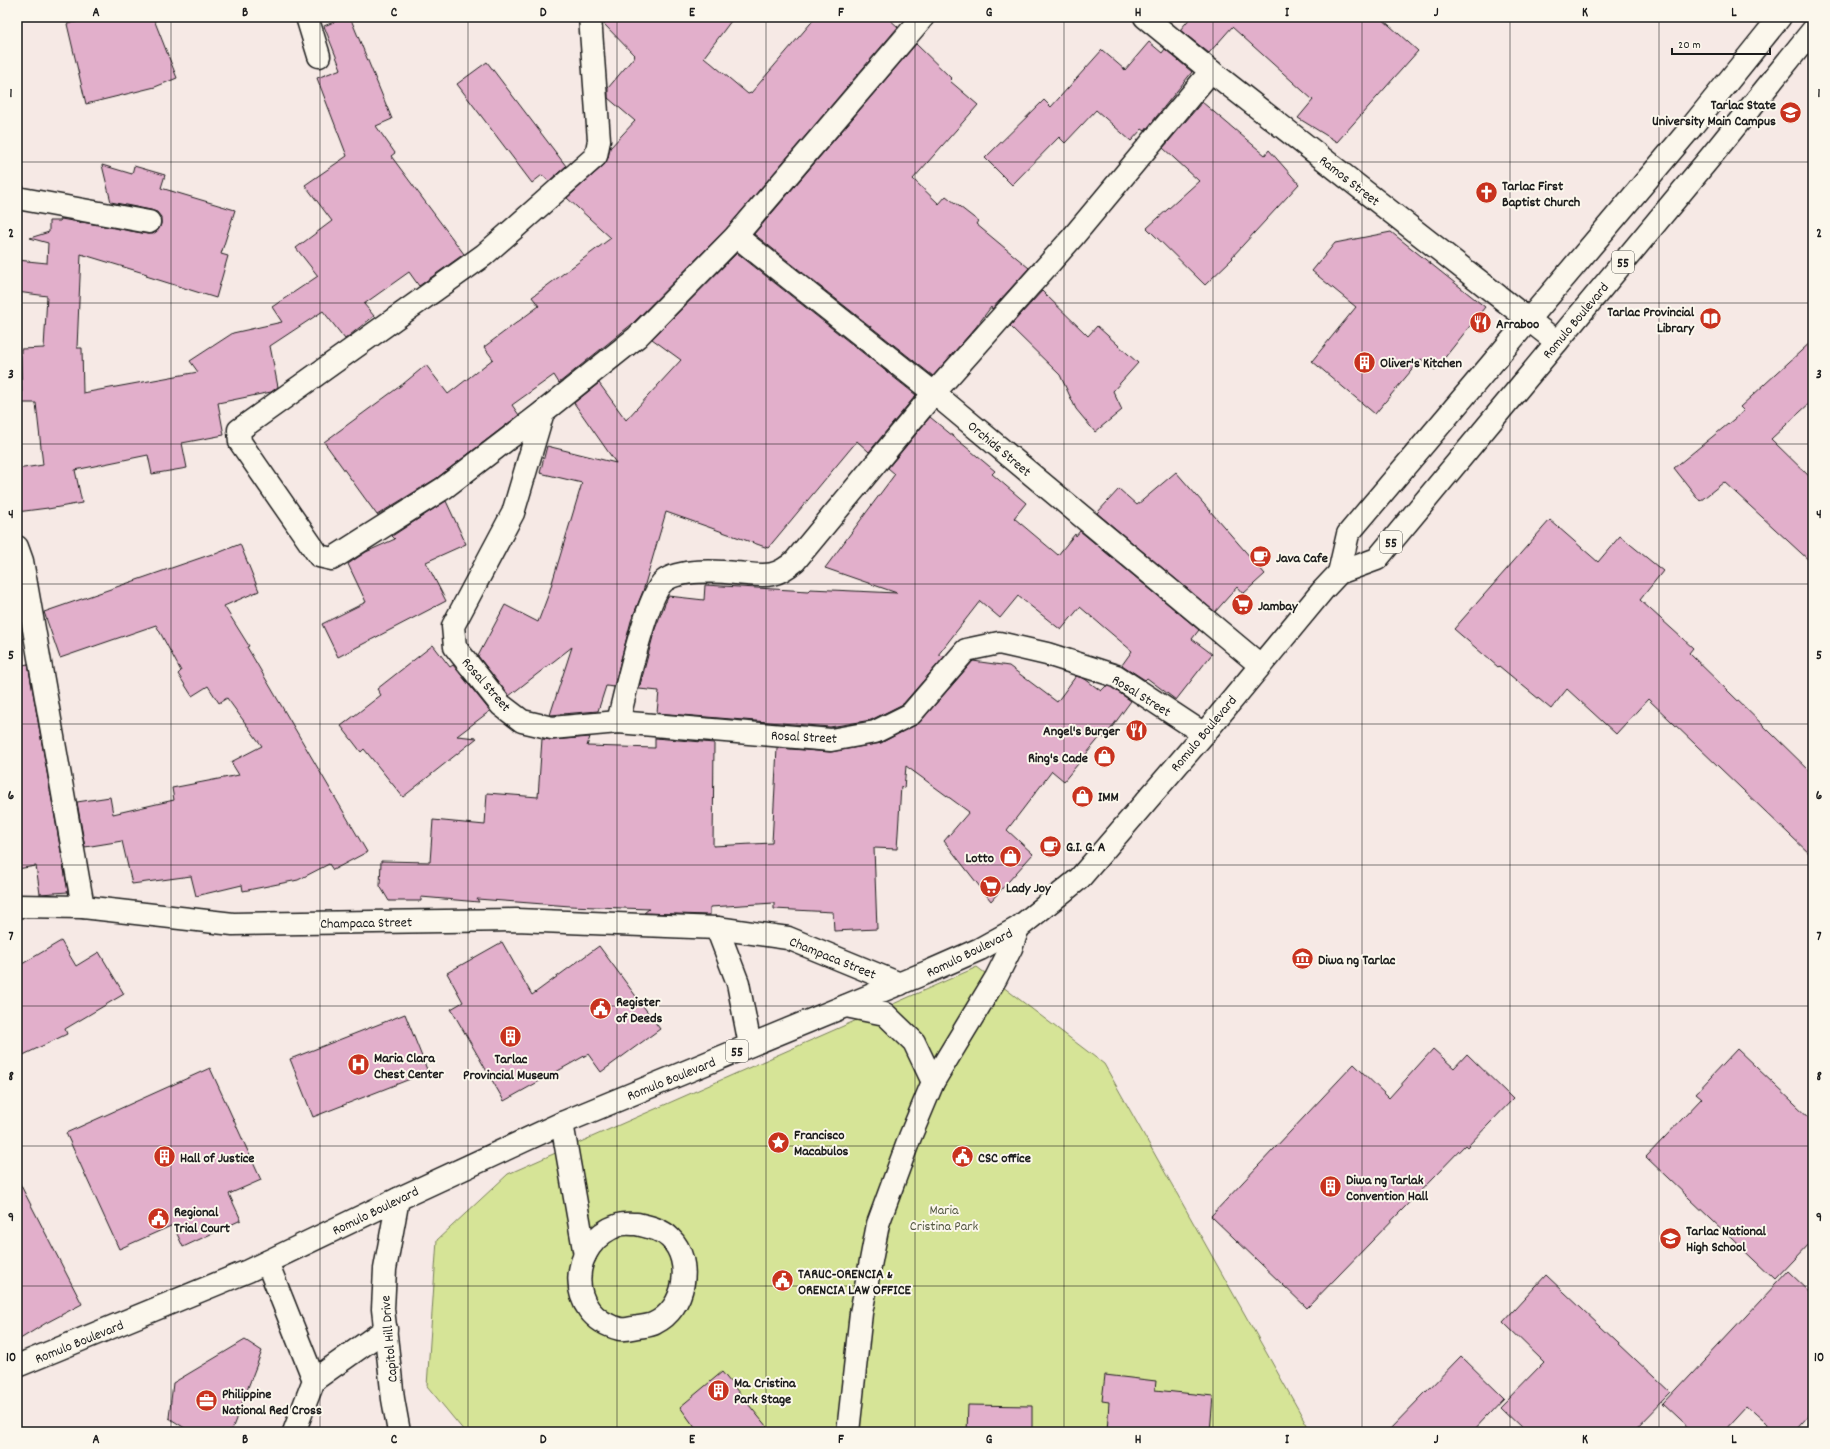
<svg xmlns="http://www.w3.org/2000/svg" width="1830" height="1449" viewBox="0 0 1830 1449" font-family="Dekko,sans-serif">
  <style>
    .green { fill: #d6e497; stroke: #79805a }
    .building { fill: #e2afcb; stroke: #1c1c1c }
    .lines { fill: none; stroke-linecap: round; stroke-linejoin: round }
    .street-casing { stroke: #1c1c1c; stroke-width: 25 }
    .secondary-casing { stroke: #1c1c1c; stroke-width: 25 }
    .highway-casing { stroke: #1c1c1c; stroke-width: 25 }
    .street { stroke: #fbf7ec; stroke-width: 22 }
    .secondary { stroke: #fbf7ec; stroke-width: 22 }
    .highway { stroke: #fbf7ec; stroke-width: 22 }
    .grid { fill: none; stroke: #1c1c1c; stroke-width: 1; stroke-opacity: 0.55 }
    .labels { text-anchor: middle; stroke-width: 4; stroke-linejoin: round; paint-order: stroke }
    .shield { fill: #fbf7ec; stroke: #5f5e5a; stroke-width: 1 }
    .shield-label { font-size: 13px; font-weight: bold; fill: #1c1c1c }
    .poi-label { font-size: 14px; font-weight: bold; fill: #1c1c1c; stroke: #fbf7ec; text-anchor: start }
    .street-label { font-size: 14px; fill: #1c1c1c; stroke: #fbf7ec }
    .park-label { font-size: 14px; fill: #545841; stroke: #fbf7ec }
    .neatline { fill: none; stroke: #1c1c1c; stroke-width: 1.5 }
    .grid-label { font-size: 13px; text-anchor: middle; font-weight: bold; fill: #1c1c1c }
  </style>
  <rect width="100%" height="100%" fill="#f6e9e5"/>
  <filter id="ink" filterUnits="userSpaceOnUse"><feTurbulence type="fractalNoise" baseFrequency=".025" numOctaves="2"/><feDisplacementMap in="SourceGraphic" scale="8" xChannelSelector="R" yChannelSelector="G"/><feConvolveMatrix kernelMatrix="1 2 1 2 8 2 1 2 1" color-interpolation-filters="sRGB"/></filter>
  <g filter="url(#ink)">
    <!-- green -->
    <polygon class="green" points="977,967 1104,1064 1311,1432 465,1432 427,1386 437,1240 508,1174"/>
    <!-- building -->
    <g class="building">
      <polygon points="97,17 153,17 177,78 155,87 86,104 67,24"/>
      <polygon points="346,17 350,17 392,119 376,126 395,153 391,156 464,254 419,286 409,272 364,304 374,316 345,339 323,311 270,346 278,387 271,392 218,403 224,435 182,443 187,468 152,474 148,455 75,470 82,503 48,509 48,508 17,512 17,469 43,465 36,403 22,403 21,349 44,348 47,296 17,292 17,260 47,263 48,243 30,238 49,232 49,221 60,221 61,219 78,222 79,223 82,222 147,234 153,234 158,230 161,224 161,217 157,212 151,210 111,202 102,165 132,174 134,166 165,175 161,188 235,210 221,254 228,256 216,298 146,276 147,274 81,254 77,348 82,348 83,393 198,372 190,361 233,333 282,322 272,307 318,276 296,248 332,221 305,185 347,156 317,78 341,69 324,26"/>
      <polygon points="603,17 734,17 704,57 748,94 751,93 816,17 887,17 898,27 727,228 632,324 559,383 554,375 512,405 519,415 437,478 377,515 324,442 403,384 426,365 448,394 493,359 484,347 539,306 532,297 611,238 567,198 604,165 608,158 610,148 635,121 608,98 608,88 635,56 603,23"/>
      <polygon points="1191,17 1380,17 1418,51 1337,142 1298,118 1313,100 1232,27 1209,53 1180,30"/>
      <polygon points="1149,42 1162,53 1165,49 1192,72 1145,131 1142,129 1131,141 1096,110 1065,143 1059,137 1012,185 985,158 1044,100 1051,107 1102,50 1125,70"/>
      <polygon points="916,44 952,79 950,81 978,105 913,179 939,204 946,196 978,221 976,224 1029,268 992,309 991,307 976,327 933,376 754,234"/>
      <polygon points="487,62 566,166 549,181 542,175 532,183 457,84"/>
      <polygon points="1202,102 1265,155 1269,150 1299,184 1232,257 1233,258 1205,285 1147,228 1199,181 1163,148"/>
      <polygon points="1391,232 1485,307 1435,370 1421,359 1375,414 1312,361 1356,307 1312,271 1335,243"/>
      <polygon points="737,253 916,395 869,452 857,441 768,548 666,512 643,591 631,621 614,687 606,686 598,711 550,715 572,647 509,696 478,656 505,605 538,622 549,593 582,483 540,473 547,446 616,463 574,403 599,383 626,420 681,360 652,339"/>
      <polygon points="1042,291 1088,336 1097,326 1138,363 1113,391 1122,410 1095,432 1076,409 1060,375 1010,326"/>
      <polygon points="1813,340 1813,400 1771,439 1813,480 1813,564 1724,482 1700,501 1674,468 1744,411 1740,407"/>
      <polygon points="930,417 995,471 992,474 1026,503 1014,518 1058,555 1075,534 1076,536 1080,531 1199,630 1192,639 1212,654 1176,700 1147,678 1145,680 1122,665 1132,651 1080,607 1061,630 1018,596 1000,618 980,601 938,655 945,656 903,704 871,720 830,727 657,713 659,691 639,689 655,629 668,596 704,600 705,585 808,591 810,589 897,593 825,568 895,474 888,468"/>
      <polygon points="1176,472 1265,574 1243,594 1237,587 1215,612 1097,513 1119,489 1137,505"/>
      <polygon points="446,501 466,544 426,562 446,601 338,657 322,624 366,602 348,564 366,552 395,539 392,536"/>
      <polygon points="1550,520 1598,562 1620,536 1663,571 1640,600 1693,648 1689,653 1813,774 1813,857 1648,699 1616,734 1567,689 1551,709 1499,666 1498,667 1454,629"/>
      <polygon points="240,544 259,591 224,606 249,646 247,647 367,852 333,870 329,864 298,880 243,891 242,885 196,896 191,876 132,884 122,841 85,847 77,802 110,797 113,814 174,800 172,788 239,775 231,762 262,746 227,698 219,703 208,686 192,696 178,674 181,671 156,625 60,658 44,612 212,554 213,555"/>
      <polygon points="433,645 450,667 453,665 490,711 457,736 477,738 403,797 364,749 361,752 341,726 381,695 377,689"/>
      <polygon points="973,661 1009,666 1057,702 1076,676 1085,679 1101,691 1106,686 1111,687 1131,701 1104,738 1101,736 1064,781 1052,771 1007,830 1033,854 991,901 944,841 969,812 906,766 904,789 901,786 897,849 874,848 877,929 834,931 833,912 774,909 774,903 710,907 710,915 644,913 649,909 570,906 477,899 479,902 421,897 421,901 389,901 380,886 381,861 430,862 433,820 485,825 487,793 538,797 542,739 553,740 590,737 587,746 655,748 655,738 714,743 713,846 772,843 777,748 830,752 881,743 920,722"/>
      <polygon points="28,664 68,892 40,894 36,866 17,869 17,666"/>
      <polygon points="61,941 76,966 99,952 124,994 65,1029 67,1034 17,1058 17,967"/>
      <polygon points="502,942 532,995 599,946 660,1029 601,1072 588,1054 504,1101 451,1009 463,1002 447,973"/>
      <polygon points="405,1014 428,1072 313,1117 290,1059"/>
      <polygon points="1433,1049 1454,1068 1467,1054 1513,1099 1467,1147 1465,1145 1307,1308 1211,1216 1354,1064 1389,1098"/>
      <polygon points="1737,1049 1813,1121 1813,1240 1775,1280 1646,1157 1702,1098 1696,1093"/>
      <polygon points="210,1068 261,1180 229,1194 241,1220 183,1247 173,1225 119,1249 66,1133"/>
      <polygon points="17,1178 82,1304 46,1323 17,1341"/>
      <polygon points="1788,1271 1813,1295 1813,1411 1794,1432 1774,1432 1746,1407 1723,1432 1694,1432 1664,1404"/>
      <polygon points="1546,1275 1671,1393 1633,1432 1526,1432 1500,1407 1544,1362 1503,1322"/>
      <polygon points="245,1340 262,1351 231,1432 191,1432 169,1418 173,1383"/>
      <polygon points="1461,1356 1504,1398 1472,1432 1387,1432"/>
      <polygon points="722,1372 771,1432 698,1432 680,1407"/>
      <polygon points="1105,1375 1156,1381 1155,1390 1213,1396 1210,1432 1107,1432 1109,1402 1102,1401"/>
      <polygon points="968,1405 1032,1406 1032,1432 967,1432"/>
    </g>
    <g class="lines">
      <defs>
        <g id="street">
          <polyline points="307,17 319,56"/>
          <polyline points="923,17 736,236 637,337 543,412 513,513 453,626 455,647 501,705 522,721 552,728 618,722 831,740 875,732 911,714 966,650 999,643 1047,654 1116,676 1204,734"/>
          <polyline points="1145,17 1211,71 1557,342"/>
          <polyline points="17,198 149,222"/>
          <polyline points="736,236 934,393 1260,665"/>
          <polyline points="543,412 444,488 332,559 319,556 240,442 239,430 484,255 596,156 599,140 590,17"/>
          <polyline points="17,547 22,561 83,907"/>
          <path d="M618,722C625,694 646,596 664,581C679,569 718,571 736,573C763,575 773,580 795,561L934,393L1072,238L1211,71"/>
          <polyline points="17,906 83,907 233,924 516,920 717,928 788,938 900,984"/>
          <polyline points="717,928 738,983 750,1045"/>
          <polyline points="562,1123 585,1255"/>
          <path d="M637,1224C649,1227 661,1229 670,1238C694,1261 685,1309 655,1323C650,1326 643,1326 638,1327C632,1328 625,1330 620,1329C564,1316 568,1242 619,1225C624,1223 632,1224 637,1224Z"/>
          <polyline points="267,1262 314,1380 294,1432"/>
          <polyline points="314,1380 386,1329"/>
        </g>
        <g id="secondary">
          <polyline points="398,1199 385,1269 383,1309 393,1399 399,1432"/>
          <polyline points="848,1432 861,1313 878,1224 910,1137 933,1082 996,978 1011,948 1018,928"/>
        </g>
        <g id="highway">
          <polyline points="1339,573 1348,534 1689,130 1780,17"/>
          <polyline points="846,1006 885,1014 914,1042 933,1082"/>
          <polyline points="17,1366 248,1271 398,1199 562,1123 930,971 980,949 1018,928 1080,878 1204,734 1323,590 1339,573 1377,559 1713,154 1813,30"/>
        </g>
      </defs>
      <!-- street casing -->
      <use href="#street" class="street-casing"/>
      <!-- secondary casing -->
      <use href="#secondary" class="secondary-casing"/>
      <!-- highway casing -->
      <use href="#highway" class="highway-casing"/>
      <!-- street -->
      <use href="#street" class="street"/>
      <!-- secondary -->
      <use href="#secondary" class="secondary"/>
      <!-- highway -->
      <use href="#highway" class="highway"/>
    </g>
  </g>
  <!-- grid -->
  <path class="grid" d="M171,17V1432M320,17V1432M468,17V1432M617,17V1432M766,17V1432M915,17V1432M1064,17V1432M1213,17V1432M1362,17V1432M1510,17V1432M1659,17V1432M17,162H1813M17,303H1813M17,444H1813M17,584H1813M17,724H1813M17,865H1813M17,1006H1813M17,1146H1813M17,1286H1813"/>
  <!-- icons -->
  <defs>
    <symbol id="university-disc" viewBox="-11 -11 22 22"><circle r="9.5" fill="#c8321e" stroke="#fbf7ec"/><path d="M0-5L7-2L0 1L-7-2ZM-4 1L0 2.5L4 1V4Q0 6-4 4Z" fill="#fff"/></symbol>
    <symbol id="church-disc" viewBox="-11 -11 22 22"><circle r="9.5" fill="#c8321e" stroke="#fbf7ec"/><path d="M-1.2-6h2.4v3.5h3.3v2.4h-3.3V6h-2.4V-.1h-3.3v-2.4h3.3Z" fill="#fff"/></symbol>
    <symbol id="library-disc" viewBox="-11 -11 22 22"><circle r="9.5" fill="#c8321e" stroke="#fbf7ec"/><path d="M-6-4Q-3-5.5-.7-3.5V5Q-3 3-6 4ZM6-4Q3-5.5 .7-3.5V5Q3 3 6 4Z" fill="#fff"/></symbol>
    <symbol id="restaurant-disc" viewBox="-11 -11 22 22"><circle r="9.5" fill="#c8321e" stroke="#fbf7ec"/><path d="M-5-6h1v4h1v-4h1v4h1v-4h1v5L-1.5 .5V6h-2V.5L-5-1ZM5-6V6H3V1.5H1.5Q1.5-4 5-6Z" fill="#fff"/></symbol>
    <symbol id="building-disc" viewBox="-11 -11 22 22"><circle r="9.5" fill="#c8321e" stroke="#fbf7ec"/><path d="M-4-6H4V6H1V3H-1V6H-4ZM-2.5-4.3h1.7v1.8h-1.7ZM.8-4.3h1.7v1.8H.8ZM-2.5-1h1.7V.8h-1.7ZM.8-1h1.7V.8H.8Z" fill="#fff"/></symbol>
    <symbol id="cafe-disc" viewBox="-11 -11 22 22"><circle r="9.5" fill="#c8321e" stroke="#fbf7ec"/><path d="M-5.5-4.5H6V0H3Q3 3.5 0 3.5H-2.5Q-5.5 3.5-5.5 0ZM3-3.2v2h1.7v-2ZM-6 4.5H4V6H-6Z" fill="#fff"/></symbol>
    <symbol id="supermarket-disc" viewBox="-11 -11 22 22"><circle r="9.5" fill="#c8321e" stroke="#fbf7ec"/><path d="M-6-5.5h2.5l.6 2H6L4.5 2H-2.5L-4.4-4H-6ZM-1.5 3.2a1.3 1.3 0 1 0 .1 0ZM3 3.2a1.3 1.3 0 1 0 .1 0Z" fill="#fff"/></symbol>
    <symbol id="shop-disc" viewBox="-11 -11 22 22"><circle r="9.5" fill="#c8321e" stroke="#fbf7ec"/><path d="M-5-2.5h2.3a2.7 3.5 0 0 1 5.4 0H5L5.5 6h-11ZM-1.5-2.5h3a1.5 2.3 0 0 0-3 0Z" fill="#fff"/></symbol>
    <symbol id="museum-disc" viewBox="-11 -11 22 22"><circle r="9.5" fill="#c8321e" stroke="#fbf7ec"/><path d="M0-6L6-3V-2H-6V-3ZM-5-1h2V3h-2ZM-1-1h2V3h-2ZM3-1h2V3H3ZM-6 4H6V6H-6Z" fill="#fff"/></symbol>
    <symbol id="civic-disc" viewBox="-11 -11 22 22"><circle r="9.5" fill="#c8321e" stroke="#fbf7ec"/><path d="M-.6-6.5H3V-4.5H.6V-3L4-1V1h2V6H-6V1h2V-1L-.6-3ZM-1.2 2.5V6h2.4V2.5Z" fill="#fff"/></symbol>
    <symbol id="hospital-disc" viewBox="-11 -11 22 22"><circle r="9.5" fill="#c8321e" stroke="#fbf7ec"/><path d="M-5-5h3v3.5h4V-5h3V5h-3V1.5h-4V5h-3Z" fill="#fff"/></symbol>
    <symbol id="sight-disc" viewBox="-11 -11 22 22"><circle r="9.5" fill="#c8321e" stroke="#fbf7ec"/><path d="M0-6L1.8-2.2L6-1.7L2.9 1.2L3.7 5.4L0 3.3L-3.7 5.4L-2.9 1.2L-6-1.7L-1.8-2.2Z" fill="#fff"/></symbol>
    <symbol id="school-disc" viewBox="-11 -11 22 22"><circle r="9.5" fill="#c8321e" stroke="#fbf7ec"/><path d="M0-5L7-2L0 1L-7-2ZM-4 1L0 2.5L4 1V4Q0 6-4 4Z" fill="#fff"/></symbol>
    <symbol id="office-disc" viewBox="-11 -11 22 22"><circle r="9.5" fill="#c8321e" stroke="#fbf7ec"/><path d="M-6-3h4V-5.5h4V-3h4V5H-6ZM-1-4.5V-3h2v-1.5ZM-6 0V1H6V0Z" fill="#fff"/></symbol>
  </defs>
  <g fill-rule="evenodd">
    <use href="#university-disc" x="1778" y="100" width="25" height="25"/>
    <use href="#church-disc" x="1474" y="180" width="25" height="25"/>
    <use href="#library-disc" x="1698" y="306" width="25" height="25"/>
    <use href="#restaurant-disc" x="1468" y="310" width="25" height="25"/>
    <use href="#building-disc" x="1352" y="350" width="25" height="25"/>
    <use href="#cafe-disc" x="1248" y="544" width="25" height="25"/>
    <use href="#supermarket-disc" x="1230" y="592" width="25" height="25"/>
    <use href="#restaurant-disc" x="1124" y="718" width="25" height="25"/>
    <use href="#shop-disc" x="1092" y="744" width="25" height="25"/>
    <use href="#shop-disc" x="1070" y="784" width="25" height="25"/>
    <use href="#cafe-disc" x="1038" y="834" width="25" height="25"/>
    <use href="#shop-disc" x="998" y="844" width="25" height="25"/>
    <use href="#supermarket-disc" x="978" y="874" width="25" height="25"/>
    <use href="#museum-disc" x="1290" y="946" width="25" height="25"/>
    <use href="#civic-disc" x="588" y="996" width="25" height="25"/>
    <use href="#building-disc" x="498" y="1024" width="25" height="25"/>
    <use href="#hospital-disc" x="346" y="1052" width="25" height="25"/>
    <use href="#sight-disc" x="766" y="1130" width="25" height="25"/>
    <use href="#building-disc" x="152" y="1144" width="25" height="25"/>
    <use href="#civic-disc" x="950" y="1144" width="25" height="25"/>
    <use href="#building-disc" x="1318" y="1174" width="25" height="25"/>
    <use href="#civic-disc" x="146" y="1206" width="25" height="25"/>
    <use href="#school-disc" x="1658" y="1226" width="25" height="25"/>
    <use href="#civic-disc" x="770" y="1268" width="25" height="25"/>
    <use href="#building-disc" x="706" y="1378" width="25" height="25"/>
    <use href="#office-disc" x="194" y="1388" width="25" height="25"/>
  </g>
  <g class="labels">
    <!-- shield labels -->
    <g class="shield">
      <rect x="1612" y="251" width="22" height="22" rx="3"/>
      <rect x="1380" y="531" width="22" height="22" rx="3"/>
      <rect x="726" y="1040" width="22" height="22" rx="3"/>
    </g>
    <g class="shield-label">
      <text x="1623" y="267">55</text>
      <text x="1391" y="547">55</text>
      <text x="737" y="1056">55</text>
    </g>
    <!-- poi labels -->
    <g class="poi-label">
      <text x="1776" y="109" text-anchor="end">Tarlac State<tspan x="1776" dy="16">University Main Campus</tspan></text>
      <text x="1502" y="190">Tarlac First<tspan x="1502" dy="16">Baptist Church</tspan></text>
      <text x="1694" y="316" text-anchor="end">Tarlac Provincial<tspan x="1694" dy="16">Library</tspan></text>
      <text x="1496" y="328">Arraboo</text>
      <text x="1380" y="367">Oliver's Kitchen</text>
      <text x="1276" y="562">Java Cafe</text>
      <text x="1258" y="610">Jambay</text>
      <text x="1120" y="735" text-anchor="end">Angel's Burger</text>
      <text x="1088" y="762" text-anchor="end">Ring's Cade</text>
      <text x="1098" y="801">IMM</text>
      <text x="1066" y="851">G.I. G. A</text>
      <text x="994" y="862" text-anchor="end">Lotto</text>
      <text x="1006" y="892">Lady Joy</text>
      <text x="1318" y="964">Diwa ng Tarlac</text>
      <text x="616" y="1006">Register<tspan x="616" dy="16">of Deeds</tspan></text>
      <text x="374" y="1062">Maria Clara<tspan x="374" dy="16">Chest Center</tspan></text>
      <text x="511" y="1063" text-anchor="middle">Tarlac<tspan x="511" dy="16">Provincial Museum</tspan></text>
      <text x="794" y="1139">Francisco<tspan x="794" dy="16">Macabulos</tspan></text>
      <text x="180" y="1162">Hall of Justice</text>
      <text x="978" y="1162">CSC office</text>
      <text x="1346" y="1184">Diwa ng Tarlak<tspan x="1346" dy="16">Convention Hall</tspan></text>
      <text x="174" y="1216">Regional<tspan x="174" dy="16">Trial Court</tspan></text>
      <text x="1686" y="1235">Tarlac National<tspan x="1686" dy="16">High School</tspan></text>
      <text x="798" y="1278">TARUC-ORENCIA &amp;<tspan x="798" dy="16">ORENCIA LAW OFFICE</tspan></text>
      <text x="734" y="1387">Ma. Cristina<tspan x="734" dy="16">Park Stage</tspan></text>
      <text x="222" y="1398">Philippine<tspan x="222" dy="16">National Red Cross</tspan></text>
    </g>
    <!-- street labels -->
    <g class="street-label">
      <text transform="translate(1350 180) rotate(38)" y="5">Ramos Street</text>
      <text transform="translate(1575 320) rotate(-50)" y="5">Romulo Boulevard</text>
      <text transform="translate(1000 448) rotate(40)" y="5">Orchids Street</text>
      <text transform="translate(487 684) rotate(49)" y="5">Rosal Street</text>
      <text transform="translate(1142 695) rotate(32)" y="5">Rosal Street</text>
      <text transform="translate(1203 733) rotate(-50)" y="5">Romulo Boulevard</text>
      <text transform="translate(804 736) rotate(3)" y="5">Rosal Street</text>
      <text transform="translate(366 922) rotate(-1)" y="5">Champaca Street</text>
      <text transform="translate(969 952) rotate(-26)" y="5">Romulo Boulevard</text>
      <text transform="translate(833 957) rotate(22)" y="5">Champaca Street</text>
      <text transform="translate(671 1078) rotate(-22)" y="5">Romulo Boulevard</text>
      <text transform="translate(375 1210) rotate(-26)" y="5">Romulo Boulevard</text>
      <text transform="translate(388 1339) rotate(-95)" y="5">Capitol Hill Drive</text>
      <text transform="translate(79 1341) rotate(-22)" y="5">Romulo Boulevard</text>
    </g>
    <!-- park labels -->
    <g class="park-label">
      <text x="944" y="1214">Maria<tspan x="944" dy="16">Cristina Park</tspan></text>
    </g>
  </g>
  <!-- margin -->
  <rect width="1830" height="1449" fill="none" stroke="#fbf7ec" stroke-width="44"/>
  <!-- scale -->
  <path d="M1672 48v6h98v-6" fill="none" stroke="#1c1c1c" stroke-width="2"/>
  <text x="1678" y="48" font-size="12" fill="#1c1c1c" stroke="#fbf7ec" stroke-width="3" paint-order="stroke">20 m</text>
  <rect x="22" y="22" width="1786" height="1405" class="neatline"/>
  <g class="grid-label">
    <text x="96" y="16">A</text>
    <text x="245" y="16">B</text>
    <text x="394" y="16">C</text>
    <text x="543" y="16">D</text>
    <text x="692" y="16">E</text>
    <text x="841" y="16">F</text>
    <text x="989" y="16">G</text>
    <text x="1138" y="16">H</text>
    <text x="1287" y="16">I</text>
    <text x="1436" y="16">J</text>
    <text x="1585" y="16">K</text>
    <text x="1734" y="16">L</text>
    <text x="11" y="97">1</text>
    <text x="1819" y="97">1</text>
    <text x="11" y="237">2</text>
    <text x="1819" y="237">2</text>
    <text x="11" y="378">3</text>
    <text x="1819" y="378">3</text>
    <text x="11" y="518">4</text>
    <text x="1819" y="518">4</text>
    <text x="11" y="659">5</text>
    <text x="1819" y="659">5</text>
    <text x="11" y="799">6</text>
    <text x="1819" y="799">6</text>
    <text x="11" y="940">7</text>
    <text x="1819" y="940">7</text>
    <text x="11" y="1080">8</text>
    <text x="1819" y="1080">8</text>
    <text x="11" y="1221">9</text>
    <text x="1819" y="1221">9</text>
    <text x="11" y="1361">10</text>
    <text x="1819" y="1361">10</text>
    <text x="96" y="1443">A</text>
    <text x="245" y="1443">B</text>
    <text x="394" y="1443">C</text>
    <text x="543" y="1443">D</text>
    <text x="692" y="1443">E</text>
    <text x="841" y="1443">F</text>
    <text x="989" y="1443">G</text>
    <text x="1138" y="1443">H</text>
    <text x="1287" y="1443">I</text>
    <text x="1436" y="1443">J</text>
    <text x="1585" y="1443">K</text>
    <text x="1734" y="1443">L</text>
  </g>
</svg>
